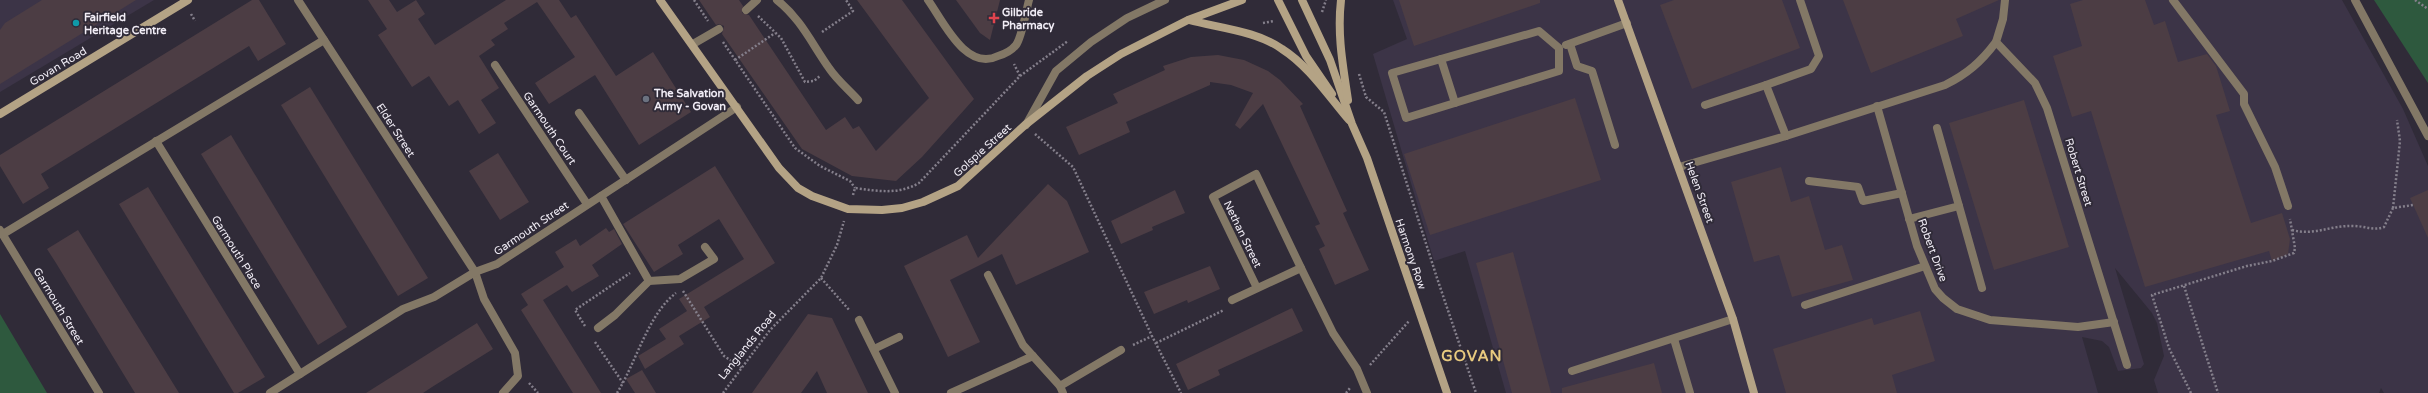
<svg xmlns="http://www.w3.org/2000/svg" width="2428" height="393" viewBox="0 0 2428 393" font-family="'Varela Round',sans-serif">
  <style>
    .built { fill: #3c3447 }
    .green { fill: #2e593e }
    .building { fill: #4c3d44 }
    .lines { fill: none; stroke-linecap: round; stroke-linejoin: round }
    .path { stroke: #847f8b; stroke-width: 2.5; stroke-dasharray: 2 2; stroke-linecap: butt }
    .lane { stroke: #837866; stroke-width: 8 }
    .street { stroke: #837866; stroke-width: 8 }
    .secondary { stroke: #b4a385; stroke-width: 8 }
    .health-dot { fill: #e0444e; stroke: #302b38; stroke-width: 1.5 }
    .culture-dot { fill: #0f9aa8; stroke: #302b38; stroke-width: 1.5 }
    .worship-dot { fill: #6b7280; stroke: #302b38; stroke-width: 1.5 }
    .labels { text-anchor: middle; stroke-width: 4; stroke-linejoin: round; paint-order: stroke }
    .poi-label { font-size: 11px; font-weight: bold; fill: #f1edf6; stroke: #302b38; text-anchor: start }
    .street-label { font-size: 11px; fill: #f1edf6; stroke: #302b38 }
    .district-label { font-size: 15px; font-weight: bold; letter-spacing: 1px; fill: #e8ca7f; stroke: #302b38 }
  </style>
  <rect width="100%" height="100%" fill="#302b38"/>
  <!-- built -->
  <g class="built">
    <polygon points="0,0 154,0 0,92"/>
    <polygon points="1393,0 2342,0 2403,109 2428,166 2428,393 2384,393 2381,388 2379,393 2158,393 2154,380 2164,356 2157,323 2152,313 2115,268 2144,364 2141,368 2118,371 2109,347 2102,341 2082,337 2098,393 1506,393 1465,251 1434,261 1373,54 1407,39"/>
  </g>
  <!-- green -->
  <g class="green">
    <polygon points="2374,0 2428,0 2428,83"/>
    <polygon points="0,314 47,393 0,393"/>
  </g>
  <!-- building -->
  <g class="building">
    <polygon points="42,0 136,0 0,84 0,30 5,23"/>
    <polygon points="252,0 259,0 286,44 258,61 249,46 41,174 49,188 23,204 0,166 0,155"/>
    <polygon points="368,0 389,0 397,12 416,0 425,14 418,19 435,45 506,0 559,0 571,18 576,15 616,76 653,52 691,112 639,145 595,75 549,104 535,83 575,57 537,2 504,23 508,29 491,40 495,45 479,56 499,88 481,100 496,123 479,134 458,100 449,106 429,76 412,87 378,35 387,29"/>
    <polygon points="699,0 739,0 743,6 742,13 749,15 826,130 845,117 853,129 859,126 876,151 929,98 857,0 902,0 974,99 922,157 896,181 852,176 802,149 722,34 724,26 719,24 716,25"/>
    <polygon points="956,0 1000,0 990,40 980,33"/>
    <polygon points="1399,0 1540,0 1540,3 1414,46"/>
    <polygon points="1674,0 1782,0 1800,48 1692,89 1660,5"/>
    <polygon points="1843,0 1999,0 1956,19 1963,36 1871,73"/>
    <polygon points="2083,0 2145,0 2154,25 2165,21 2178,62 2207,54 2216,66 2230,111 2216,115 2251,223 2282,213 2290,239 2288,254 2272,261 2269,251 2145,287 2091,111 2072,117 2053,56 2082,46 2070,4"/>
    <polygon points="1218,55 1244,60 1268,71 1280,80 1303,104 1300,106 1347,211 1343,213 1369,270 1335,285 1319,249 1325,246 1315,226 1320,224 1263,104 1240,129 1235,125 1253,93 1231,85 1210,82 1210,85 1126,122 1130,132 1079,155 1066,127 1118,103 1113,94 1165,70 1163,66 1191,57"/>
    <polygon points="310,87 428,278 398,296 281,105"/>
    <polygon points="1575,98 1601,180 1430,235 1404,154"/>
    <polygon points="2024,100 2069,247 1994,270 1949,123"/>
    <polygon points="231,135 347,327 318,345 201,154"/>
    <polygon points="498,153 529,202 500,220 469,171"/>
    <polygon points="715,166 775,263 704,307 710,317 679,336 684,344 645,369 638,356 666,339 659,329 687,311 679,299 744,259 719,219 678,245 683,254 654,272 623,224"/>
    <polygon points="1781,167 1791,202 1809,196 1825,250 1842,245 1853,280 1792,297 1779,255 1754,262 1731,182"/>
    <polygon points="1048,184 1067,201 1089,252 1016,285 1002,254 950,280 980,342 948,357 904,266 967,235 978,258"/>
    <polygon points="148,187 265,377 238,393 234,393 119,204"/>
    <polygon points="1175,190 1185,213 1152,227 1153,230 1121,244 1111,221"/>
    <polygon points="2428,190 2428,238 2410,198"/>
    <polygon points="606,228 609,232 614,229 622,244 592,265 599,276 572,292 567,285 543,300 601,393 573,393 521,310 528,305 521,294 564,267 555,252 576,239 580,246"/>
    <polygon points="78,230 150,346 179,393 135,393 56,263 47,249"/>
    <polygon points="1513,252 1551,393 1512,393 1476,263"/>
    <polygon points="1210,266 1220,289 1188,303 1187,300 1154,314 1144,292"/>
    <polygon points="1292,308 1303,331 1218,370 1220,375 1188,390 1176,364"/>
    <polygon points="1920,311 1935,361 1892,375 1897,393 1786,393 1773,349 1872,318 1874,325"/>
    <polygon points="808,314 832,318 868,393 827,393 817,371 801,393 752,393"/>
    <polygon points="477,323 493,349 432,387 423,393 366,393"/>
    <polygon points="1654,363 1662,393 1562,393 1562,388"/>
    <polygon points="642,370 656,393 635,393 626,379"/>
  </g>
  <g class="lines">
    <!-- path -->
    <g class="path">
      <polyline points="694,0 708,21"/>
      <polyline points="2415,0 2428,9"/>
      <polyline points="1322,12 1326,0"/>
      <polyline points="191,14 195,21"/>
      <polyline points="758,16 781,38 805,82 814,81 820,76"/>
      <polyline points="1263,23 1274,21"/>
      <polyline points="822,32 853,11 846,0"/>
      <polyline points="723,42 795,148 820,166 850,181 855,188"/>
      <polyline points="735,60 775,33"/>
      <polyline points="1359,74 1366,97 1384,112 1437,278 1476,393"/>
      <polyline points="1020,76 1068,41"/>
      <polyline points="1035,134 1073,167 1152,336 1181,393"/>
      <path d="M853,195L855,188C878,191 898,195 919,183L1020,76L1014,64"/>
      <polyline points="2393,208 2400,141 2397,120"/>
      <path d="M2292,230C2315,236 2330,225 2354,226C2365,226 2374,231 2384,227L2393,208L2413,205"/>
      <polyline points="821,278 850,311"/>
      <polyline points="2184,286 2218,393"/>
      <polyline points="683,291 724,356 742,368"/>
      <polyline points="585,326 575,310 630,273"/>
      <polyline points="595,342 623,383"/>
      <polyline points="1156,343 1224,310"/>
      <polyline points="1133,345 1152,336"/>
      <polyline points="1370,365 1409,321"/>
      <polyline points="529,383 538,393"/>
      <path d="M617,393C636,363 648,314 676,293"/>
      <polyline points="723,393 770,330 821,278 837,245 844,221"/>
      <polyline points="1346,393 1350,388"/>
      <polyline points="2191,393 2169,348 2152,295 2247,266 2272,261 2294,253 2295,248 2290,219"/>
    </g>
    <!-- lane -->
    <g class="lane">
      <path d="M777,0C801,19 812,44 829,68C837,80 849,90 858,100"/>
      <polyline points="2173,0 2244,94 2244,104 2275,167 2288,206"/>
      <polyline points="746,10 757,0"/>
      <polygon points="1539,31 1559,48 1559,71 1406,118 1392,73"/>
      <polyline points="693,44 719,29"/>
      <polyline points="1570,44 1577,66 1592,71 1615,145"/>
      <polyline points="1566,45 1627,23"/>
      <polyline points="1441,59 1455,103"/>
      <polyline points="1705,105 1766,85"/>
      <polyline points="579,113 626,180"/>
      <polyline points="1026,125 1056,71 1091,42 1127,18 1165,0"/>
      <polyline points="1786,136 1766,85 1811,69 1819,56 1800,0"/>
      <polyline points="1809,181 1858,187 1863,201 1902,193"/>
      <polyline points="1959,206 1982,288"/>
      <polyline points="1909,219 1959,206 1937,128"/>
      <polyline points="988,275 1023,345 1060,386"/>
      <polyline points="1805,305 1925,266"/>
      <polyline points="1674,339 1690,393"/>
      <polyline points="1572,371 1733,319"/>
      <polyline points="951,393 1033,356"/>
      <polyline points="1063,393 1060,386 1121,350"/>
    </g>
    <!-- street -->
    <g class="street">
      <polyline points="298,0 475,272 484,299 515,353 518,376 503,393"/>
      <path d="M928,0C943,21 966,72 998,56C1005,54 1012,50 1016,45C1022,37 1026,11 1029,0"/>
      <polyline points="2005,0 2003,19 1996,42 2035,83 2047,108 2127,365"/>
      <polyline points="2355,0 2428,136"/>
      <polyline points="495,65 587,204"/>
      <polyline points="1877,106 1917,246 1935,289 1943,298 1957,309 1990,320 2078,327 2114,322"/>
      <polyline points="156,141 300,374"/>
      <path d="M1679,167L1786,136L1945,85C1967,74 1981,62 1996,42"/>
      <polyline points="601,196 649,281"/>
      <polyline points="0,230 99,393"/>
      <polyline points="3,234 324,40"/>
      <polyline points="1301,268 1333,333 1357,369 1367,393"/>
      <polyline points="1232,300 1301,268 1256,174 1213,197 1257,288"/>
      <polyline points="859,320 895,393"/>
      <polyline points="598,328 615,315 649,281 680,279 714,259 705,247"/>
      <polyline points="874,349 899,337"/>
      <polyline points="270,393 403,309 434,297 475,272 497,264 737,107"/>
    </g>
    <!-- secondary -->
    <g class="secondary">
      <polyline points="660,0 779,168 798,188 812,196 848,209 882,210 902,208 923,202 958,186 1025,125 1087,76 1121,54 1188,20 1242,0"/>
      <polyline points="1278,0 1306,56 1332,94"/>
      <polyline points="1302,0 1330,60 1352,124 1367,158 1447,393"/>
      <path d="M1341,0C1337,35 1343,66 1348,100"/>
      <polyline points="1618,0 1733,319 1754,393"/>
      <path d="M1189,20C1219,28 1257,31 1282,49C1309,66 1329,97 1349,120"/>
      <polyline points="0,114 188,0"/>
    </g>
  </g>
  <!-- markers -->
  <path class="health-dot" d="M992 12h4v4h4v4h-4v4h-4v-4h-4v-4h4z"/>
  <circle class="culture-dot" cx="76" cy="23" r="4"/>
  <circle class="worship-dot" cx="646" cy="99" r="4"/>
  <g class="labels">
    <!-- poi labels -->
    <g class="poi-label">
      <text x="1002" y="16">Gilbride<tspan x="1002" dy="13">Pharmacy</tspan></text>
      <text x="84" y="21">Fairfield<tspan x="84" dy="13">Heritage Centre</tspan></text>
      <text x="654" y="97">The Salvation<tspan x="654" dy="13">Army - Govan</tspan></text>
    </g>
    <!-- street labels -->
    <g class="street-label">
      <text transform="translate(58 66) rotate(-31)" y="4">Govan Road</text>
      <text transform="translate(550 128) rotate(56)" y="4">Garmouth Court</text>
      <text transform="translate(396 130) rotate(57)" y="4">Elder Street</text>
      <text transform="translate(982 150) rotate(-42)" y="4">Golspie Street</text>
      <text transform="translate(2079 172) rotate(73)" y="4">Robert Street</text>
      <text transform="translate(1700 192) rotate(70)" y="4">Helen Street</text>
      <text transform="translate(531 228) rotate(-34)" y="4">Garmouth Street</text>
      <text transform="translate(1243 234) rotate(64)" y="4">Nethan Street</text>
      <text transform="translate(1933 250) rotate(70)" y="4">Robert Drive</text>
      <text transform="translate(237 252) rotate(58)" y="4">Garmouth Place</text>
      <text transform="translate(1411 254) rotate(71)" y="4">Harmony Row</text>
      <text transform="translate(59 306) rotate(59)" y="4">Garmouth Street</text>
      <text transform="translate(747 345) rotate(-51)" y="4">Langlands Road</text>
    </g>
    <!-- district labels -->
    <g class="district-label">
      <text x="1472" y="361">GOVAN</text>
    </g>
  </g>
</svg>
